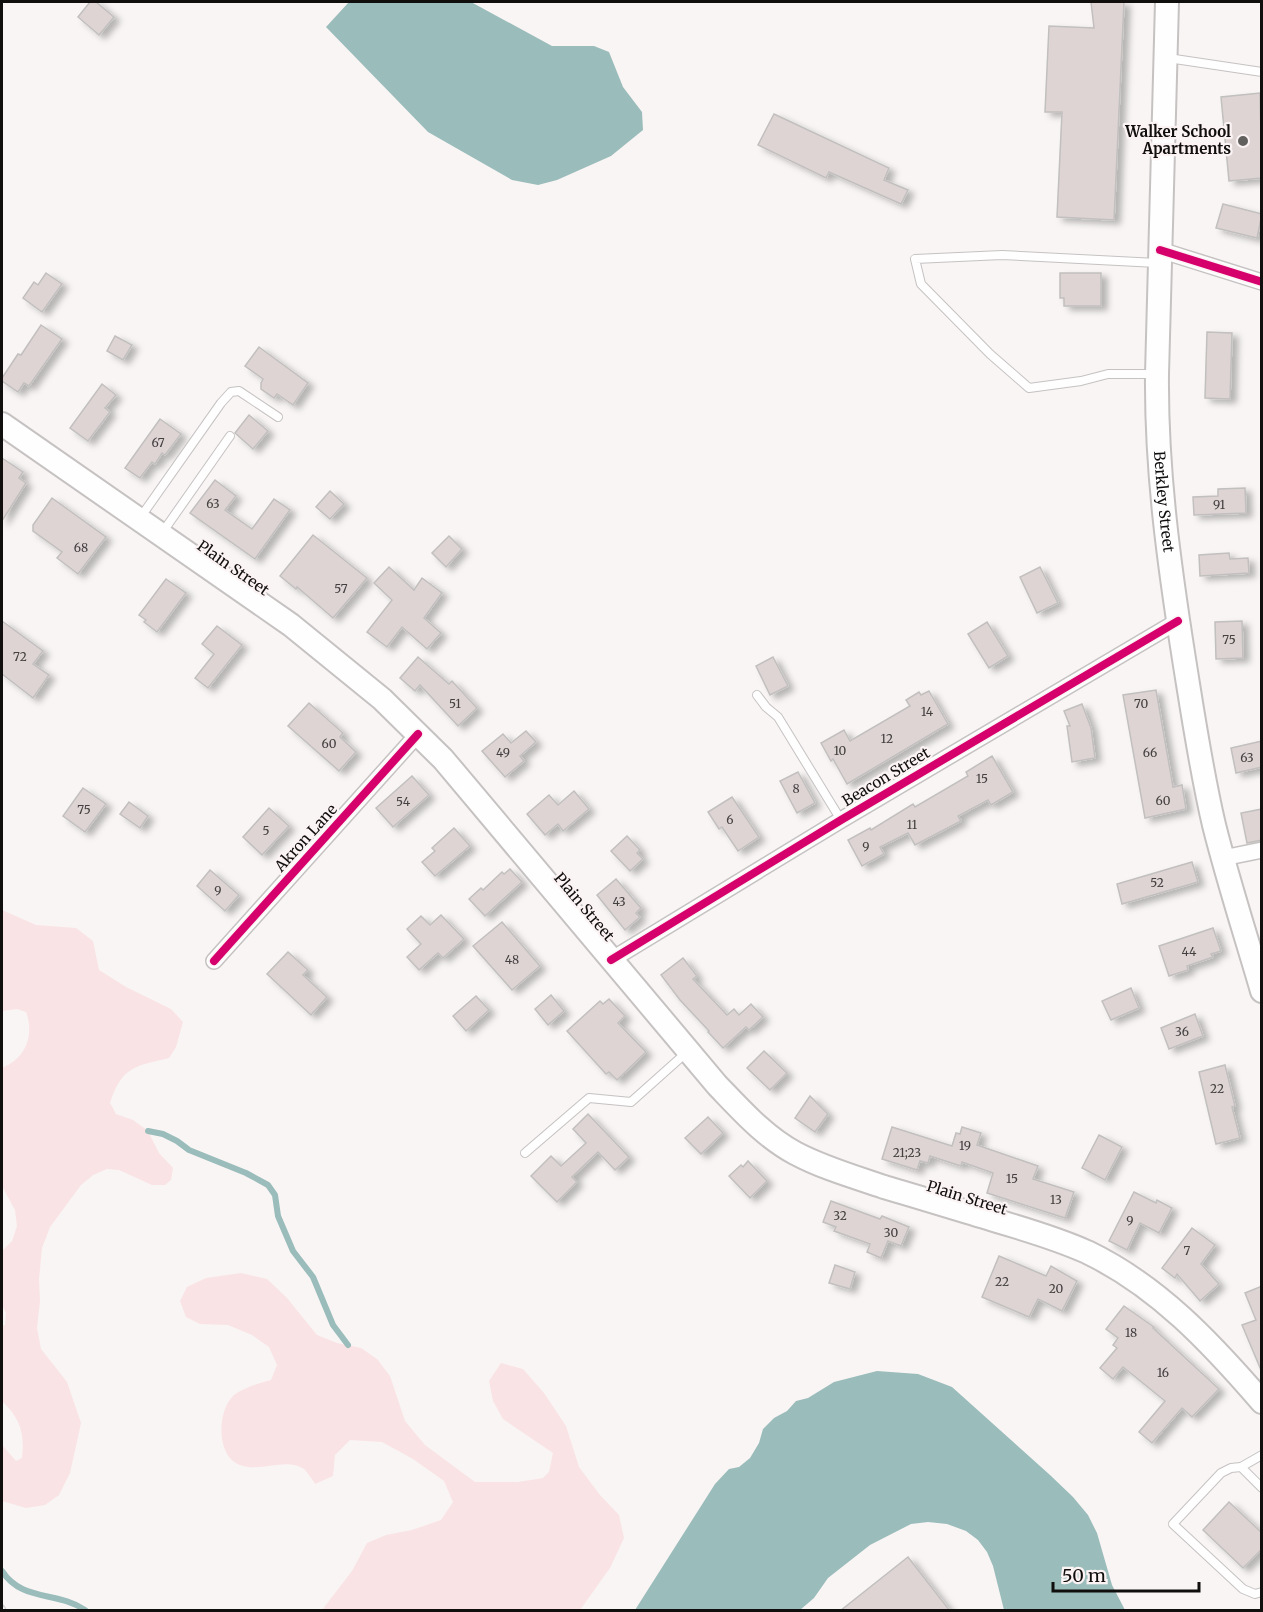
<svg xmlns="http://www.w3.org/2000/svg" width="1263" height="1612" viewBox="0 0 1263 1612" font-family="Merriweather,serif">
  <style>
    .green { fill: #fae3e4 }
    .water { fill: #9abcba }
    .lines { fill: none; stroke-linecap: round; stroke-linejoin: round }
    .stream { stroke: #9abcba; stroke-width: 6 }
    .building { fill: #ded4d4; stroke: #c2bfbf; stroke-width: 1.5; filter: url(#shadow) }
    .service-casing { stroke: #c6c2c2; stroke-width: 10 }
    .minor-casing { stroke: #c6c2c2; stroke-width: 18 }
    .secondary-casing { stroke: #c6c2c2; stroke-width: 26 }
    .service { stroke: #fefefe; stroke-width: 8 }
    .minor { stroke: #fefefe; stroke-width: 15 }
    .secondary { stroke: #fefefe; stroke-width: 22 }
    .rail-casing { stroke: #d3d2d2; stroke-width: 7 }
    .rail { stroke: #fbf3f4; stroke-width: 4.5; stroke-dasharray: 14; stroke-linecap: butt }
    .cycleway-casing { stroke: #fbf3f4; stroke-width: 11 }
    .cycleway { stroke: #d6006c; stroke-width: 8 }
    .poi-dot { fill: #625f5f; stroke: #fbf3f4; stroke-width: 2 }
    .labels { text-anchor: middle; stroke-width: 4.5; stroke-linejoin: round; paint-order: stroke }
    .number-label { font-size: 12px; fill: #444040 }
    .poi-label { font-size: 15px; font-weight: bold; fill: #110e0e; stroke: #fbf3f4; text-anchor: end }
    .street-label { font-size: 15px; fill: #110e0e; stroke: #fbf3f4 }
  </style>
  <defs>
    <filter id="shadow"><feDropShadow dx="6" dy="4" stdDeviation="3" flood-color="#0004"/></filter>
  </defs>
  <rect width="100%" height="100%" fill="#f9f5f5"/>
  <!-- green -->
  <g class="green">
    <path d="M2,910L36,925L76,928L93,941L99,970L126,987L171,1009L183,1022L176,1047L169,1058C136,1066 122,1066 110,1103L116,1114L133,1120L148,1131L159,1153L173,1168L171,1180L165,1185H152L119,1170L107,1169L93,1175L81,1185L50,1227L42,1248L39,1279L40,1301L37,1328L41,1349L67,1382L81,1423L70,1473L59,1495L45,1505L26,1508L2,1501V1445L16,1461L22,1458C25,1433 20,1418 2,1401V1326L5,1325L6,1313L2,1305V1251L12,1241L17,1226L15,1210L2,1186V1068C25,1059 35,1036 26,1012L17,1009L2,1011Z"/>
    <path d="M241,1273L267,1279L287,1298L317,1335L337,1343L361,1348L377,1359L390,1376L405,1421L425,1445L475,1482H518L543,1478L549,1472L553,1453L503,1419L493,1401L489,1381L501,1363L523,1369L544,1393L566,1426L579,1467L600,1495L619,1515L624,1538L610,1568L580,1610H322L352,1571L367,1543L386,1535L412,1530L441,1520L453,1502L444,1481L413,1459L382,1442L350,1440L335,1455L333,1476L315,1484C312,1479 308,1473 304,1469C286,1457 260,1473 240,1465C216,1456 217,1412 233,1396C242,1388 260,1383 271,1380L277,1365L269,1347L252,1335L228,1325L200,1324L186,1317L180,1301L187,1287L206,1278Z"/>
  </g>
  <!-- water -->
  <g class="water">
    <polygon points="349,2 471,2 552,46 594,46 609,52 623,87 642,112 643,130 611,156 557,180 538,185 512,180 428,132 326,27"/>
    <polygon points="877,1371 918,1374 952,1387 1050,1475 1073,1497 1088,1515 1097,1533 1112,1585 1125,1610 1004,1610 993,1566 987,1552 978,1540 966,1531 947,1524 928,1522 911,1524 870,1545 828,1578 814,1598 800,1610 635,1610 715,1484 729,1469 739,1467 750,1458 759,1443 763,1429 774,1418 787,1411 796,1401 808,1398 834,1382"/>
  </g>
  <g class="lines">
    <!-- stream -->
    <g class="stream">
      <polyline points="148,1131 163,1134 177,1141 189,1150 246,1173 268,1185 275,1195 278,1216 293,1251 313,1277 333,1325 348,1345"/>
      <path d="M2,1571C22,1602 57,1591 85,1610"/>
    </g>
  </g>
  <!-- building -->
  <g class="building">
    <polygon points="90,2 96,2 114,17 99,35 78,17"/>
    <polygon points="1091,2 1124,2 1114,220 1057,217 1062,112 1045,112 1049,26 1094,28"/>
    <polygon points="1260,93 1262,178 1229,181 1221,97"/>
    <polygon points="774,114 889,168 884,180 908,190 901,204 829,172 826,178 758,145"/>
    <polygon points="1223,204 1262,214 1257,238 1216,228"/>
    <polygon points="46,273 62,284 42,312 23,298 34,282 38,285"/>
    <polygon points="1060,273 1101,273 1101,306 1064,306 1064,298 1060,298"/>
    <polygon points="41,325 62,339 29,386 24,383 18,392 2,381 2,378 18,354 21,355"/>
    <polygon points="1207,332 1232,333 1230,399 1205,398"/>
    <polygon points="115,336 132,345 123,360 107,351"/>
    <polygon points="259,347 308,383 293,405 277,394 274,398 261,389 261,383 263,379 245,366"/>
    <polygon points="102,384 116,395 105,408 110,412 88,441 70,428"/>
    <polygon points="249,415 268,431 253,449 235,433"/>
    <polygon points="160,419 181,434 165,455 162,453 155,464 152,462 140,478 125,468"/>
    <polygon points="2,458 23,472 19,478 26,483 2,521"/>
    <polygon points="215,480 236,496 225,510 252,529 274,499 290,510 255,559 190,513"/>
    <polygon points="1245,488 1246,513 1194,515 1193,497 1218,496 1218,489"/>
    <polygon points="330,491 344,504 330,519 316,507"/>
    <polygon points="52,498 106,537 78,574 57,558 62,552 33,531 33,525"/>
    <polygon points="313,535 367,578 333,618 297,587 296,589 280,576"/>
    <polygon points="449,536 462,549 446,567 432,553"/>
    <polygon points="1229,553 1230,559 1248,558 1249,573 1200,576 1199,555"/>
    <polygon points="389,567 414,590 422,578 442,593 424,618 441,633 427,649 402,627 387,647 367,632 392,600 374,583"/>
    <polygon points="1040,567 1058,603 1037,613 1020,577"/>
    <polygon points="166,579 186,593 157,632 144,622 146,620 139,615"/>
    <polygon points="2,621 43,651 33,664 49,675 33,698 2,674"/>
    <polygon points="1242,621 1243,658 1216,659 1215,622"/>
    <polygon points="987,622 1008,656 989,668 968,634"/>
    <polygon points="217,626 242,645 208,688 195,678 214,654 202,644"/>
    <polygon points="418,657 449,684 452,681 477,708 458,726 420,685 415,691 400,678"/>
    <polygon points="773,657 788,686 770,695 756,666"/>
    <polygon points="1156,690 1173,787 1182,785 1186,809 1145,818 1123,695"/>
    <polygon points="929,691 948,724 847,784 833,759 831,761 821,743 844,730 850,741 910,706 906,700 919,692 921,695"/>
    <polygon points="309,703 343,733 340,737 356,752 339,771 288,726"/>
    <polygon points="1082,704 1091,728 1095,758 1072,762 1067,726 1070,726 1064,711"/>
    <polygon points="526,731 536,742 520,756 524,761 505,777 482,751 503,734 511,743"/>
    <polygon points="1262,741 1262,767 1236,773 1231,748"/>
    <polygon points="992,756 1013,792 991,805 988,800 958,816 961,821 915,845 908,833 880,847 884,854 862,866 848,840 870,828 871,830 913,804 915,807 968,776 966,772"/>
    <polygon points="798,772 815,803 797,813 780,781"/>
    <polygon points="412,776 429,795 393,827 376,808"/>
    <polygon points="83,788 106,804 85,832 63,816"/>
    <polygon points="574,791 589,809 563,831 558,824 545,835 527,814 549,795 558,805"/>
    <polygon points="732,797 759,837 738,851 722,827 719,829 708,812"/>
    <polygon points="129,802 148,816 140,828 120,814"/>
    <polygon points="269,808 289,826 262,855 243,837"/>
    <polygon points="1262,809 1262,840 1247,843 1241,813"/>
    <polygon points="454,828 470,846 435,876 422,862 435,851 432,848"/>
    <polygon points="627,836 640,850 637,853 643,859 630,871 611,851"/>
    <polygon points="1192,862 1198,882 1122,904 1117,884"/>
    <polygon points="510,869 522,882 485,916 469,899 481,888 483,890 502,872 504,874"/>
    <polygon points="210,870 239,895 225,911 197,886"/>
    <polygon points="616,879 641,908 636,913 640,917 625,930 597,895"/>
    <polygon points="441,915 464,939 443,958 438,953 419,970 407,957 421,944 407,929 421,916 430,925"/>
    <polygon points="502,922 540,966 512,990 473,946"/>
    <polygon points="1213,928 1221,951 1211,954 1213,957 1187,966 1188,970 1169,976 1159,946"/>
    <polygon points="288,952 308,970 303,975 327,997 311,1015 267,974"/>
    <polygon points="683,958 697,976 693,979 727,1015 734,1009 739,1015 751,1004 763,1017 749,1030 746,1027 723,1048 708,1032 709,1031 680,1000 661,975"/>
    <polygon points="1131,988 1139,1008 1111,1020 1102,1001"/>
    <polygon points="551,995 564,1011 548,1025 535,1009"/>
    <polygon points="476,996 489,1010 466,1031 453,1016"/>
    <polygon points="609,999 625,1016 618,1023 646,1052 617,1080 609,1072 606,1074 567,1031 600,1001 603,1004"/>
    <polygon points="1195,1014 1203,1036 1169,1049 1161,1028"/>
    <polygon points="764,1051 787,1073 770,1090 747,1068"/>
    <polygon points="1225,1065 1235,1106 1232,1107 1240,1138 1216,1144 1199,1072"/>
    <polygon points="810,1096 828,1114 815,1132 795,1118"/>
    <polygon points="588,1114 629,1157 615,1170 598,1152 572,1177 577,1182 557,1202 531,1176 551,1156 561,1166 586,1143 573,1129"/>
    <polygon points="708,1117 723,1133 701,1154 685,1138"/>
    <polygon points="892,1127 952,1146 956,1133 960,1134 962,1127 981,1133 977,1145 1038,1166 1033,1179 1074,1192 1065,1218 987,1193 993,1173 962,1162 961,1166 930,1156 928,1163 920,1161 917,1170 882,1159"/>
    <polygon points="1099,1135 1122,1147 1105,1180 1082,1168"/>
    <polygon points="748,1161 767,1181 750,1198 729,1176 741,1165 743,1167"/>
    <polygon points="1134,1192 1156,1203 1157,1200 1172,1208 1159,1233 1140,1223 1127,1250 1109,1241"/>
    <polygon points="831,1201 880,1219 882,1216 909,1227 901,1246 888,1241 881,1258 867,1252 870,1244 834,1231 836,1227 823,1222"/>
    <polygon points="1192,1228 1215,1245 1201,1264 1219,1284 1200,1301 1177,1274 1175,1278 1162,1268"/>
    <polygon points="999,1256 1046,1276 1051,1266 1077,1281 1062,1311 1038,1299 1029,1317 982,1297"/>
    <polygon points="835,1265 855,1272 850,1289 829,1283"/>
    <polygon points="1262,1286 1262,1370 1261,1370 1242,1325 1256,1320 1245,1293"/>
    <polygon points="1124,1306 1154,1327 1153,1328 1219,1389 1192,1417 1182,1408 1152,1443 1139,1432 1165,1401 1123,1367 1113,1379 1100,1368 1117,1348 1113,1345 1118,1338 1106,1329"/>
    <polygon points="1229,1502 1262,1533 1262,1549 1243,1568 1203,1530"/>
    <polygon points="908,1557 950,1611 840,1611"/>
  </g>
  <g class="lines">
    <defs>
      <g id="service">
        <polyline points="1168,58 1262,72"/>
        <polyline points="1155,374 1108,374 1081,381 1029,388 990,354 921,284 915,259 1002,255 1157,263"/>
        <polyline points="140,518 221,403 231,392 239,391 278,417"/>
        <polyline points="162,533 230,436"/>
        <polyline points="757,695 766,707 778,717 841,820"/>
        <polyline points="525,1153 589,1098 631,1102 687,1052"/>
        <polyline points="1241,1467 1262,1455"/>
        <polyline points="1262,1488 1241,1467 1231,1468 1221,1473 1173,1524 1243,1589 1255,1594 1262,1592"/>
      </g>
      <g id="minor">
        <polyline points="1160,250 1262,282"/>
        <polyline points="1223,858 1262,850"/>
        <polyline points="611,960 841,820 1178,621"/>
        <polyline points="214,961 418,734"/>
      </g>
      <g id="secondary">
        <path id="s1" d="M1167,2L1157,374C1156,470 1169,564 1184,659C1193,715 1201,770 1214,825C1228,881 1246,936 1262,991"/>
        <path d="M2,424L291,625L382,699L443,759L717,1085C741,1110 765,1137 795,1153C823,1168 855,1177 884,1187C922,1198 960,1210 997,1221C1028,1230 1058,1239 1087,1252C1158,1286 1211,1343 1262,1402"/>
      </g>
    </defs>
    <!-- service casing -->
    <use href="#service" class="service-casing"/>
    <!-- minor casing -->
    <use href="#minor" class="minor-casing"/>
    <!-- secondary casing -->
    <use href="#secondary" class="secondary-casing"/>
    <!-- service -->
    <use href="#service" class="service"/>
    <!-- minor -->
    <use href="#minor" class="minor"/>
    <!-- secondary -->
    <use href="#secondary" class="secondary"/>
    <defs>
      <polyline id="rail" points="2,1608 3,1610"/>
    </defs>
    <!-- rail casing -->
    <use href="#rail" class="rail-casing"/>
    <!-- rail -->
    <use href="#rail" class="rail"/>
    <defs>
      <g id="cycleway">
        <polyline points="1160,250 1262,282"/>
        <polyline points="611,960 841,820 1178,621"/>
        <polyline points="214,961 418,734"/>
      </g>
    </defs>
    <!-- cycleway casing -->
    <use href="#cycleway" class="cycleway-casing"/>
    <!-- cycleway -->
    <use href="#cycleway" class="cycleway"/>
  </g>
  <!-- markers -->
  <circle class="poi-dot" cx="1243" cy="141" r="6"/>
  <g class="labels">
    <!-- number labels -->
    <g class="number-label">
      <text x="158" y="447">67</text>
      <text x="213" y="508">63</text>
      <text x="1219" y="509">91</text>
      <text x="81" y="552">68</text>
      <text x="341" y="593">57</text>
      <text x="1229" y="644">75</text>
      <text x="20" y="661">72</text>
      <text x="455" y="708">51</text>
      <text x="1141" y="708">70</text>
      <text x="927" y="716">14</text>
      <text x="887" y="743">12</text>
      <text x="329" y="748">60</text>
      <text x="840" y="755">10</text>
      <text x="503" y="757">49</text>
      <text x="1150" y="757">66</text>
      <text x="1247" y="762">63</text>
      <text x="982" y="783">15</text>
      <text x="796" y="793">8</text>
      <text x="1163" y="805">60</text>
      <text x="403" y="806">54</text>
      <text x="84" y="814">75</text>
      <text x="730" y="824">6</text>
      <text x="912" y="829">11</text>
      <text x="266" y="835">5</text>
      <text x="866" y="851">9</text>
      <text x="1157" y="887">52</text>
      <text x="218" y="895">9</text>
      <text x="619" y="906">43</text>
      <text x="1189" y="956">44</text>
      <text x="512" y="964">48</text>
      <text x="1182" y="1036">36</text>
      <text x="1217" y="1093">22</text>
      <text x="965" y="1150">19</text>
      <text x="907" y="1157">21;23</text>
      <text x="1012" y="1183">15</text>
      <text x="1056" y="1204">13</text>
      <text x="840" y="1220">32</text>
      <text x="1130" y="1225">9</text>
      <text x="891" y="1237">30</text>
      <text x="1187" y="1255">7</text>
      <text x="1002" y="1286">22</text>
      <text x="1056" y="1293">20</text>
      <text x="1131" y="1337">18</text>
      <text x="1163" y="1377">16</text>
    </g>
    <!-- poi labels -->
    <g class="poi-label">
      <text x="1231" y="137">Walker School<tspan x="1231" dy="17">Apartments</tspan></text>
    </g>
    <!-- street labels -->
    <g class="street-label">
      <text dy="5" stroke="none"><textPath href="#s1" startOffset="500">Berkley Street</textPath></text>
      <text transform="translate(233 568) rotate(35)" y="5">Plain Street</text>
      <text transform="translate(886 777) rotate(-31)" y="5">Beacon Street</text>
      <text transform="translate(306 838) rotate(-48)" y="5">Akron Lane</text>
      <text transform="translate(584 907) rotate(50)" y="5">Plain Street</text>
      <text transform="translate(967 1198) rotate(17)" y="5">Plain Street</text>
    </g>
  </g>
  <!-- border -->
  <rect width="1263" height="1612" fill="none" stroke="#110e0e" stroke-width="6"/>
  <!-- scale -->
  <path d="M1053 1582v9h146v-9" fill="none" stroke="#110e0e" stroke-width="3"/>
  <text x="1062" y="1582" font-size="18" fill="#110e0e" stroke="#fbf3f4" stroke-width="4.5" paint-order="stroke">50 m</text>
</svg>
